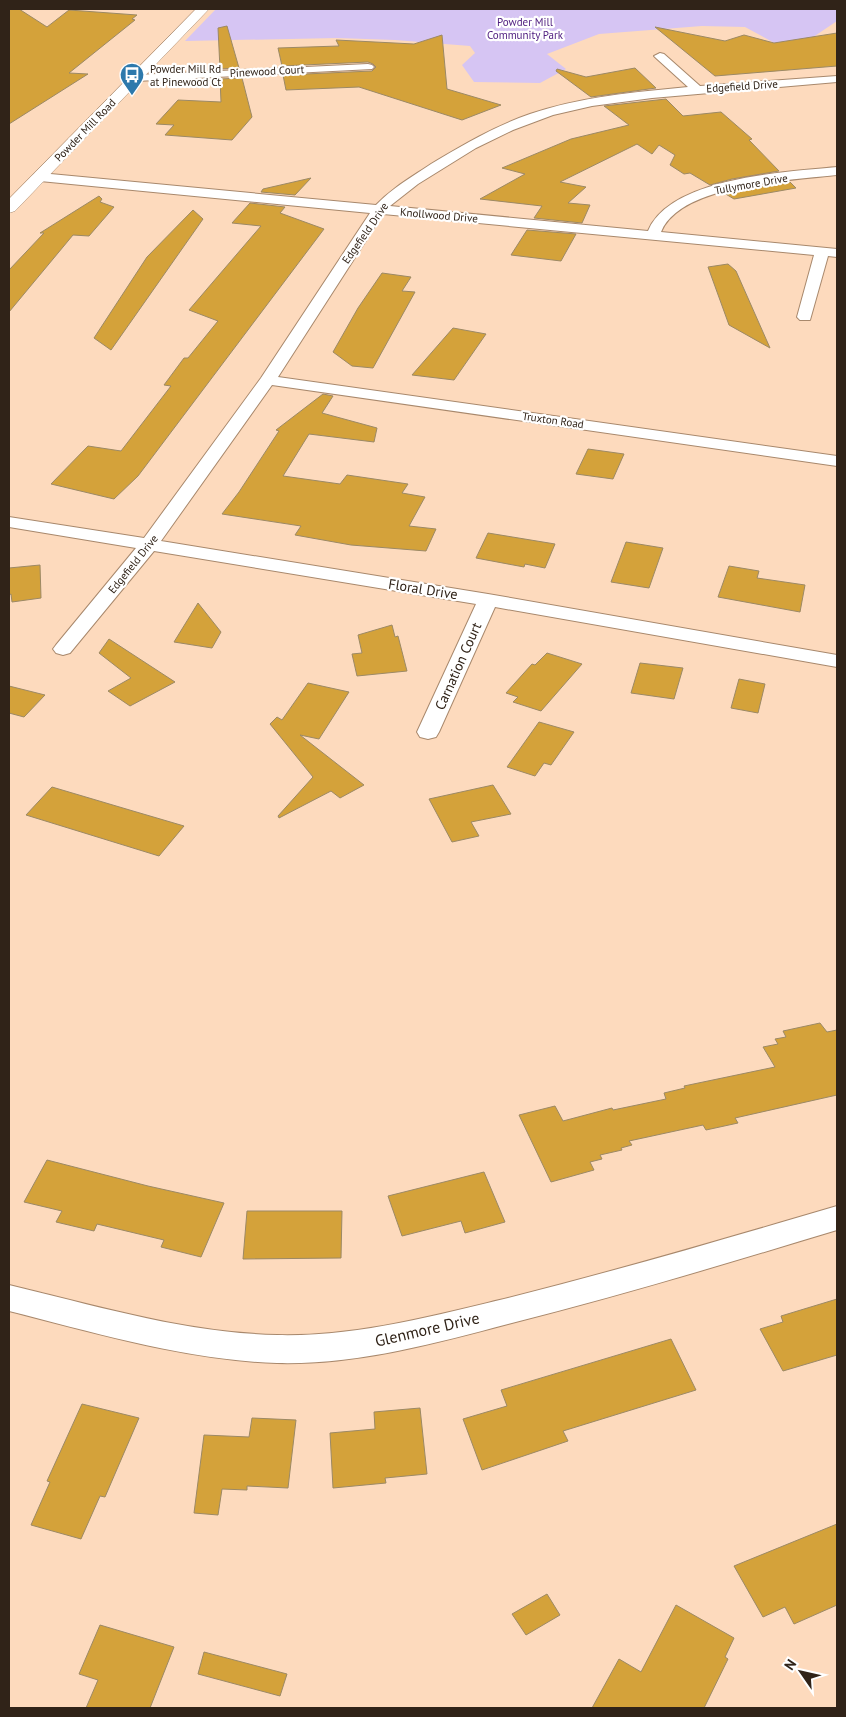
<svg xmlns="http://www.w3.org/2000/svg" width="846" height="1717" viewBox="0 0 846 1717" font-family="'PT Sans',sans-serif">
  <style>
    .green { fill: #d6c5f3 }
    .building { fill: #d4a23a; stroke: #9c8965 }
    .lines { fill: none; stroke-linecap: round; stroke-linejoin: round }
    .street-casing { stroke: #a8886c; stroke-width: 2 }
    .secondary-casing { stroke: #a8886c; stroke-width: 1 }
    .street { fill: #fff; fill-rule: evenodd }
    .secondary { fill: #fff; fill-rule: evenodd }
    .labels { text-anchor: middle; stroke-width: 4.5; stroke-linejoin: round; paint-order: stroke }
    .far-park-label { font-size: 11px; fill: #4d1b7e; stroke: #fff }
    .far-poi-label { font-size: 11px; fill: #302318; stroke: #fff; text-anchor: start }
    .far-street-label { font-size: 11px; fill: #302318; stroke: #fff }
    .street-label { font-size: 14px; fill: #302318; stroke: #fff }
    .near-street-label { font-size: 16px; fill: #302318; stroke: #fff }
  </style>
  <rect width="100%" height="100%" fill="#fddabd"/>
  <!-- green -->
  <polygon class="green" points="216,9 837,9 837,21 791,52 745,27 702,26 599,34 547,54 566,69 540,83 474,82 462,65 475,53 470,46 395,40 337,38 185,41"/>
  <!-- building -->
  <g class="building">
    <polygon points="9,9 19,9 47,27 69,10 137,15 132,19 135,20 69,73 88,74 9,124"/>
    <polygon points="227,26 239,68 220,69 218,28"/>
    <polygon points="655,27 725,41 744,35 774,43 837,33 837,66 715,76"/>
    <polygon points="442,35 447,89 501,105 462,120 359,87 286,90 283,75 372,71 376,67 373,64 368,62 282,66 278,48 339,46 336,40 414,44"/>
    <polygon points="635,68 656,88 591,97 556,71 557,69 586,77"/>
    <polygon points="242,78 252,117 232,140 165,135 174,125 156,124 178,100 221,102 220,79"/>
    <polygon points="666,99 683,116 721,112 752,139 749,140 779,171 732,179 710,185 690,173 684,174 670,165 675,155 659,145 652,154 637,144 560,182 586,187 568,203 590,205 582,223 534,218 542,206 480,199 525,174 502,168 571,139 629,125 604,106"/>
    <polygon points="311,178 295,195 261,192 263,189"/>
    <polygon points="790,182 796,188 734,199 724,193"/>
    <polygon points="99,196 102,199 100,202 114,207 89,236 73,235 9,312 9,270 44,233 40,233"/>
    <polygon points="250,203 285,207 280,213 324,229 138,476 114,499 51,484 88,446 121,451 171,386 164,385 184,358 188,358 218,321 189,310 261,226 232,223"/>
    <polygon points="193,210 203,219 111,350 94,338 147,257"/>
    <polygon points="527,230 576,234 561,261 511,255"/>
    <polygon points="728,264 736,271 770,348 729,325 708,267"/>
    <polygon points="382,273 411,277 402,291 415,292 373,368 352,366 333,352 358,308"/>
    <polygon points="453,328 486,334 454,380 412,375"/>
    <polygon points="323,394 333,396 322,413 377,428 374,442 309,434 283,476 340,484 347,475 408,484 402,493 425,497 409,526 436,529 426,551 351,545 295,535 301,526 222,514 239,492 279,431 276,430"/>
    <polygon points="588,449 624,454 613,479 576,474"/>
    <polygon points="488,533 555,544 545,568 525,564 524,567 476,558"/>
    <polygon points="626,542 663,548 649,588 611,582"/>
    <polygon points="40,565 41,598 12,602 11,594 9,595 9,568"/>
    <polygon points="729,566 759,571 757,578 805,585 800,612 718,597"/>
    <polygon points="198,603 221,632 212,648 174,642"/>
    <polygon points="392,625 395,637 398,636 407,671 357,676 352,654 362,653 358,635"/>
    <polygon points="109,639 175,682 130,706 108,691 131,678 99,653"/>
    <polygon points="547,653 582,664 541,711 513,702 518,697 506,693 532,664 535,665"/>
    <polygon points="640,663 683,668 674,699 631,693"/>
    <polygon points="739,679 765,684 758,713 731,708"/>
    <polygon points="308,683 349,692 319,739 300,735 364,785 340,798 331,791 279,818 278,816 313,777 270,724 277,717 282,720"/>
    <polygon points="9,686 45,695 24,717 9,713"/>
    <polygon points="539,722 574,732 551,765 544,763 535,776 507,767"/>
    <polygon points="493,785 511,814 471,822 479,836 452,842 429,799"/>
    <polygon points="52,787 133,811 184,826 159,856 26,815"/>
    <polygon points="820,1023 827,1032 837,1030 837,1095 735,1118 738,1123 706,1130 703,1125 629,1141 632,1145 621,1148 622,1150 600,1155 602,1159 590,1162 594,1170 551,1182 519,1115 555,1106 563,1121 612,1108 613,1110 666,1099 664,1093 685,1088 684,1086 775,1067 763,1047 778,1044 775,1039 786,1037 783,1031"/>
    <polygon points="47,1160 148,1186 224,1203 201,1257 161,1247 164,1240 97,1224 94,1231 56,1222 62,1211 24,1202"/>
    <polygon points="484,1172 505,1222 465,1233 461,1221 402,1236 388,1196"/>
    <polygon points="247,1211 342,1211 341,1258 243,1259"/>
    <polygon points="837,1299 837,1355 783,1371 760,1329 783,1322 781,1316"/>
    <polygon points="671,1339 696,1390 563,1431 568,1441 482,1470 463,1419 507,1406 501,1390"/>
    <polygon points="82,1404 139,1418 105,1497 100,1496 81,1539 31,1525 50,1482 47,1481"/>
    <polygon points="420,1408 427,1474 385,1478 386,1483 333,1488 330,1433 375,1429 374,1412"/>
    <polygon points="252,1418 296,1420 288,1488 247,1486 247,1490 222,1489 218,1515 194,1513 204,1435 249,1437"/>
    <polygon points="837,1524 837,1605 794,1624 785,1607 763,1617 734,1566"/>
    <polygon points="547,1594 560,1615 526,1635 512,1614"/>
    <polygon points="676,1605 734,1638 725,1657 728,1659 704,1708 592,1708 619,1659 641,1672"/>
    <polygon points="100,1625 174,1647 150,1708 86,1708 98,1680 79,1674"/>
    <polygon points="204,1652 287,1674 280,1696 198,1674"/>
  </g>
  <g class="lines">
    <defs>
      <g id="street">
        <path d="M660,53L664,54L700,86L837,76V82L652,98L592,106L553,115L513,130L476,148L418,184L390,206L648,231C670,177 787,172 837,167V175C793,180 680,184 661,232L837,249V257L828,256L810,320H800L797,317L814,255L383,214L278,377L837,456V466L272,385L161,541L488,594L837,655V667L495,607L439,732L436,737L428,739L420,737L417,732L476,604L154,551L70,653L63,655L56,653L53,649L56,645L136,548L9,527V517L144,538L261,378L370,213L40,181L33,177L35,174L40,173L376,205C392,188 412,177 431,164C463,145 495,126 530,114C580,97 635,92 688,87L656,58L654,56Z"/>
        <polygon points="368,64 372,65 374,67 372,69 136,81 130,78 136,75"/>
        <path d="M837,1206V1230C728,1263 619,1296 508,1324C433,1344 355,1365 277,1363C186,1360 96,1333 9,1311V1285C97,1306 186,1333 277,1335C355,1337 433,1316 508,1298C619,1270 728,1238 837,1206Z"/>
      </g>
      <polygon id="secondary" points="196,9 209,9 15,211 9,213 9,199"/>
    </defs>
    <!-- street casing -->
    <use href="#street" class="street-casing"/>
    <!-- secondary casing -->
    <use href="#secondary" class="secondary-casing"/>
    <!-- street -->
    <use href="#street" class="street"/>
    <!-- secondary -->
    <use href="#secondary" class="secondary"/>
  </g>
  <!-- icons -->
  <defs>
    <symbol id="bus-pin" viewBox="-11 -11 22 30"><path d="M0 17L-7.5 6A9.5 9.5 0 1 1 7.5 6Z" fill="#2d79ac" stroke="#fff"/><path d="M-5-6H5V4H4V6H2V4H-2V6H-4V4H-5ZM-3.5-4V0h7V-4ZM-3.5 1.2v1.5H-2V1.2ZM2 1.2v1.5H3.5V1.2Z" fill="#fff"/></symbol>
  </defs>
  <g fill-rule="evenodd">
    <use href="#bus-pin" x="118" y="61" width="28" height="38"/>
  </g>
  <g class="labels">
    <!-- far-park labels -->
    <g class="far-park-label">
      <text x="525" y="26">Powder Mill<tspan x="525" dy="13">Community Park</tspan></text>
    </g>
    <!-- far-poi labels -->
    <g class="far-poi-label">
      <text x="150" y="73">Powder Mill Rd<tspan x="150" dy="13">at Pinewood Ct</tspan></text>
    </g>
    <!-- far-street labels -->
    <g class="far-street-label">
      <text transform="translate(267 71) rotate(-3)" y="4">Pinewood Court</text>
      <text transform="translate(742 86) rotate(-4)" y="4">Edgefield Drive</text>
      <text transform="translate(85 130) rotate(-46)" y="4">Powder Mill Road</text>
      <text transform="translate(751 184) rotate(-10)" y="4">Tullymore Drive</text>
      <text transform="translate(439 215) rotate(5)" y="4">Knollwood Drive</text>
      <text transform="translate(365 233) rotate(-55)" y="4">Edgefield Drive</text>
      <text transform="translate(553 420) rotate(8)" y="4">Truxton Road</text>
      <text transform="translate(133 564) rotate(-51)" y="4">Edgefield Drive</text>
    </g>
    <!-- street labels -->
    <g class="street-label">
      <text transform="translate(423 589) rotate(9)" y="5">Floral Drive</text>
      <text transform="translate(458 666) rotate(-66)" y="5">Carnation Court</text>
    </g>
    <!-- near-street labels -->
    <g class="near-street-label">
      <text transform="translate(427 1329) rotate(-13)" y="6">Glenmore Drive</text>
    </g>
  </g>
  <!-- border -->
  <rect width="846" height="1717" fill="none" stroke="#302318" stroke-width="20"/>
  <!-- north arrow -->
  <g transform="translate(801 1672) rotate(304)" stroke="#ffffff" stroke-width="4" paint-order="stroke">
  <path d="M0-4L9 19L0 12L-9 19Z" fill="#302318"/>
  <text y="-8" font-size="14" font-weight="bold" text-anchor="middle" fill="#302318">N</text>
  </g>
</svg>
